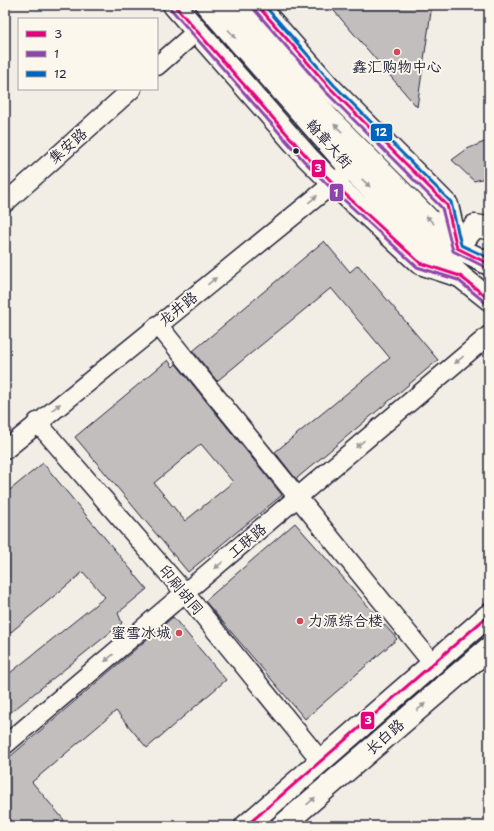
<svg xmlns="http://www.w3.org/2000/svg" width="494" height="831" viewBox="0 0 494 831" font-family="'Shantell Sans','LXGW WenKai TC',sans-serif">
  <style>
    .building { fill: #c2bebe; stroke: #22223b; fill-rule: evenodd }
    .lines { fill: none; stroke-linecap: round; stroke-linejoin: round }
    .street-casing { stroke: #22223b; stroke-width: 21 }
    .secondary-casing { stroke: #22223b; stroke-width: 25 }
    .primary-casing { stroke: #22223b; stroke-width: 25 }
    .street { stroke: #fbf7ec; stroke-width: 18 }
    .secondary { stroke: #fbf7ec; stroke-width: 22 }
    .primary { stroke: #fbf7ec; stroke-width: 22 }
    .bus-1-casing { stroke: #fbf7ec; stroke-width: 6 }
    .bus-2-casing { stroke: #fbf7ec; stroke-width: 6 }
    .bus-3-casing { stroke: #fbf7ec; stroke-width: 6 }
    .bus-1 { stroke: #e5007d; stroke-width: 3 }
    .bus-2 { stroke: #8e44ad; stroke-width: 3 }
    .bus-3 { stroke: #0065bd; stroke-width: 3 }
    .oneway { fill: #99979c }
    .poi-dot { fill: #d1495b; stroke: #fbf7ec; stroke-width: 1.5 }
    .bus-dot { fill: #22223b; stroke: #fbf7ec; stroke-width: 1.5 }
    .labels { text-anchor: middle; stroke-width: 4; stroke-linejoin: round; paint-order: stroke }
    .poi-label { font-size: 15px; fill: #22223b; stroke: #fbf7ec }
    .street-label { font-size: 15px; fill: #22223b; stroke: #fbf7ec }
    .line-badge { stroke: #fbf7ec; stroke-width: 1.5 }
    .badge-label { font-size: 11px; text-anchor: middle; font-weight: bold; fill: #fff }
  </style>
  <rect width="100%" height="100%" fill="#f2eee5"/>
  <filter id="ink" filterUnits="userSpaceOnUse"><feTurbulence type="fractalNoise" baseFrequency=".025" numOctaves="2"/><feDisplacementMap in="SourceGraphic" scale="8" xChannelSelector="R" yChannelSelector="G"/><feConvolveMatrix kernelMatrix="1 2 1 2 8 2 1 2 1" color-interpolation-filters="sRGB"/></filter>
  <g filter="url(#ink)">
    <!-- building -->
    <g class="building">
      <polygon points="329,5 432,5 417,107"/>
      <polygon points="489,140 489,177 474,181 452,160 467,149"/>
      <polygon points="324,241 350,272 358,265 438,360 296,479 275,452 390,358 331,288 217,381 193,351"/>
      <path d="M168,360L173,367L176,364L282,495L188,572L75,437ZM201,444L233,482L185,521L154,483Z"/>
      <polygon points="43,463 147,589 118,613 122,623 5,717 5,677 105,597 83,572 5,637 5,494"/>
      <polygon points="295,523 397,639 305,719 205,601"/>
      <polygon points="173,617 226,680 147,748 116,711 32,782 64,820 57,826 5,826 5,761"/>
    </g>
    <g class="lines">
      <defs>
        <g id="street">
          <polyline points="157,66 189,38"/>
          <polyline points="5,203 132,89"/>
          <polyline points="158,325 433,664"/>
          <polyline points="37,422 185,593 321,761"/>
          <polyline points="5,450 351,169"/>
          <polyline points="5,745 489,335"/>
        </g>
        <g id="secondary">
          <polyline points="174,5 308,158 333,183 420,263 460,276"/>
          <polyline points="257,5 330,88 447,205 457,248"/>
          <polyline points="457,248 475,226 489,228"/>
          <polyline points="246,826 489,615"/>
          <polyline points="282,826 489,648"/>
        </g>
        <g id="primary">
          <polyline points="207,5 351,169 460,276 489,299"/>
          <polyline points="230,5 329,119 457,248 489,264"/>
        </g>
      </defs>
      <!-- street casing -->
      <use href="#street" class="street-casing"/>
      <!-- secondary casing -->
      <use href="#secondary" class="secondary-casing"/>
      <!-- primary casing -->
      <use href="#primary" class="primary-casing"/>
      <!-- street -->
      <use href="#street" class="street"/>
      <!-- secondary -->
      <use href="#secondary" class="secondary"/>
      <!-- primary -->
      <use href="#primary" class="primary"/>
      <defs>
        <g id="bus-1">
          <polyline points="174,5 308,158 333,183 420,263 460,276 489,299"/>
          <polyline points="257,5 330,88 447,205 457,248 489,264"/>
          <polyline points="246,826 489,615"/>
        </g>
        <g id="bus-2">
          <polyline points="170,8 304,161 330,187 417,267 458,280 486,303"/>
          <polyline points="253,8 326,92 442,208 453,251 487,268"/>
        </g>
        <polyline id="bus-3" points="264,5 334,85 451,202 461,245 489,258"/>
      </defs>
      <!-- bus-1 casing -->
      <use href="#bus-1" class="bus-1-casing"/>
      <!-- bus-2 casing -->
      <use href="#bus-2" class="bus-2-casing"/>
      <!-- bus-3 casing -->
      <use href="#bus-3" class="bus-3-casing"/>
      <!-- bus-1 -->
      <use href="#bus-1" class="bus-1"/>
      <!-- bus-2 -->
      <use href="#bus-2" class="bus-2"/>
      <!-- bus-3 -->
      <use href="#bus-3" class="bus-3"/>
    </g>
    <!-- one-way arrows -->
    <defs><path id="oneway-solid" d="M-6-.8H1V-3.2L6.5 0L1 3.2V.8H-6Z"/></defs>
    <g class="oneway">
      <use href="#oneway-solid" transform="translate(232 34) rotate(49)"/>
      <use href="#oneway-solid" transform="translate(338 128) rotate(-135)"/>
      <use href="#oneway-solid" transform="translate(366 183) rotate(44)"/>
      <use href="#oneway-solid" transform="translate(313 199) rotate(-39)"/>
      <use href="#oneway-solid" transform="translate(430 220) rotate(-134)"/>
      <use href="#oneway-solid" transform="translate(212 281) rotate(-39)"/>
      <use href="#oneway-solid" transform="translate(459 360) rotate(140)"/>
      <use href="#oneway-solid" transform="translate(56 407) rotate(-39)"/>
      <use href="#oneway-solid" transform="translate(360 444) rotate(140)"/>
      <use href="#oneway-solid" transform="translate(219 565) rotate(140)"/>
      <use href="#oneway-solid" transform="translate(109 658) rotate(140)"/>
      <use href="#oneway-solid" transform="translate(421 707) rotate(-41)"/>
      <use href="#oneway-solid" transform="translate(311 801) rotate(-41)"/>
    </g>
  </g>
  <!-- markers -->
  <g class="poi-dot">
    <circle cx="397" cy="52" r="4"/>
    <circle cx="300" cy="621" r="4"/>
    <circle cx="179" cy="633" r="4"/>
  </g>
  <circle class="bus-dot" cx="296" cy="151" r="3.5"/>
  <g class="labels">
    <!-- poi labels -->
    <g class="poi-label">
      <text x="397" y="72">鑫汇购物中心</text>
      <text x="308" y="626" text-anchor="start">力源综合楼</text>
      <text x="171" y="638" text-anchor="end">蜜雪冰城</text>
    </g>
    <!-- street labels -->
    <g class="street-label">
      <text transform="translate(329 144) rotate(48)" y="5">翰章大街</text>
      <text transform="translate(68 146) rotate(-42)" y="5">集安路</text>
      <text transform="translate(178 309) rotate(-39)" y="5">龙井路</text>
      <text transform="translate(247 541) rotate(-40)" y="5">工联路</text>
      <text transform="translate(181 590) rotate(50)" y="5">印刷胡同</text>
      <text transform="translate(385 737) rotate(-41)" y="5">长白路</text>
    </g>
  </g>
  <g class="line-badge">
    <rect x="370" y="123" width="23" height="19" rx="4" fill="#0065bd"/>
    <rect x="311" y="159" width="15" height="19" rx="4" fill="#e5007d"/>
    <rect x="329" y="183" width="15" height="19" rx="4" fill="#8e44ad"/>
    <rect x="360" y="711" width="15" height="19" rx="4" fill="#e5007d"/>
  </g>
  <g class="badge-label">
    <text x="381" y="136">12</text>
    <text x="318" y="172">3</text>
    <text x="336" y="197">1</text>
    <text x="368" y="724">3</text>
  </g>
  <!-- margin -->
  <rect width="494" height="831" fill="none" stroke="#fbf7ec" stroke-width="20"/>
  <rect x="10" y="10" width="474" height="811" fill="none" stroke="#22223b" stroke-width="1.5" filter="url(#ink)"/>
  <!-- legend -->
  <rect x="18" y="18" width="140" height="72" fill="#fbf7ec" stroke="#a4a2a5"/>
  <rect x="26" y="31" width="20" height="6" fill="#e5007d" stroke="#a4a2a5"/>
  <text x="54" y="38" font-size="12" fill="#22223b">3</text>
  <rect x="26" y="51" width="20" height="6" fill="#8e44ad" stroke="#a4a2a5"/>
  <text x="54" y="58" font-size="12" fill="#22223b">1</text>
  <rect x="26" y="71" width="20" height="6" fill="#0065bd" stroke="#a4a2a5"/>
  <text x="54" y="78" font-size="12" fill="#22223b">12</text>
</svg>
